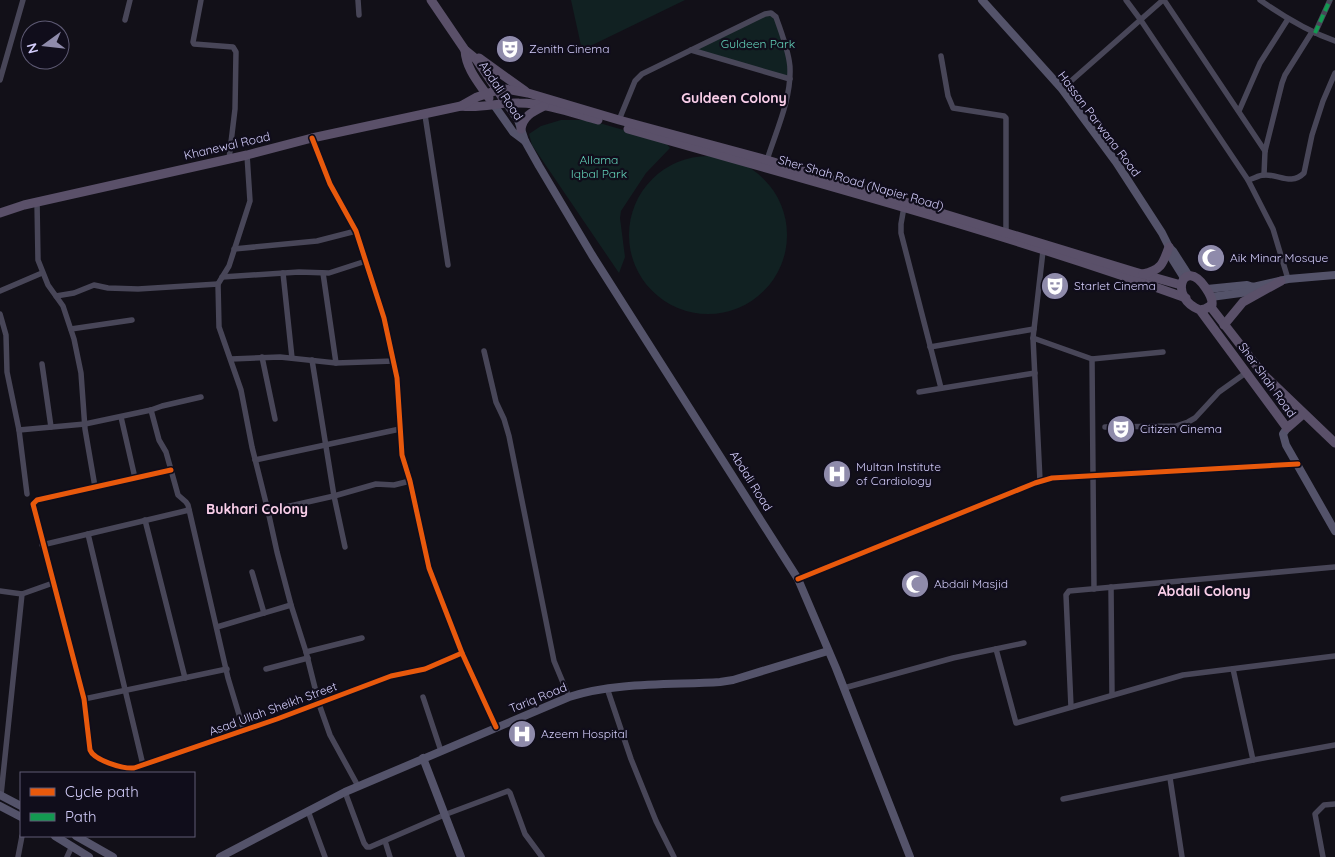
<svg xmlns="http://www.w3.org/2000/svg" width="1335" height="857" viewBox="0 0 1335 857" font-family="Quicksand,sans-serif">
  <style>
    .green { fill: #112122 }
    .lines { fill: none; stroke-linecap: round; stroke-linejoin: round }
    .street { stroke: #484658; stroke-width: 5.5 }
    .secondary { stroke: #54536a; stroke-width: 8 }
    .primary { stroke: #5a5069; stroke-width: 9 }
    .quiet { stroke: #139951; stroke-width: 4; stroke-dasharray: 8 4; stroke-linecap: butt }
    .cycleway-casing { stroke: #100d1b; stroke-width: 8 }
    .cycleway { stroke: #e8590c; stroke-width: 5 }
    .labels { text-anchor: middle; stroke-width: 4.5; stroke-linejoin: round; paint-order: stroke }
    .park-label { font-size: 12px; fill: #62d0b8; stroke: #100d1b }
    .poi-label { font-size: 12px; fill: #d3cdfa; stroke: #100d1b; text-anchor: start }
    .street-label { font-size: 12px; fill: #d3cdfa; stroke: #100d1b }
    .neighbourhood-label { font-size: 14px; font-weight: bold; fill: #facfe9; stroke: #100d1b }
  </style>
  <rect width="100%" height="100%" fill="#121018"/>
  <!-- green -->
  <g class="green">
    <polygon points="571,0 685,0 582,50"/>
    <polygon points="765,14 776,17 790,67 790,79 691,50"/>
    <polygon points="561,120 589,120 665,142 670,148 646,173 621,211 620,218 625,257 619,273 532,145 529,134 541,126"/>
    <circle cx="708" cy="235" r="79"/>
  </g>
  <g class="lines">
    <!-- street -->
    <g class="street">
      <polyline points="201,0 193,42 194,44 233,47 236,52 235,109 229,159"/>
      <polyline points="358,0 359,15"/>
      <polyline points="1126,0 1140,19 1248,180 1273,229 1288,279"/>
      <polyline points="1164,0 1265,151"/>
      <path d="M1260,0C1284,17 1307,31 1335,41"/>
      <polyline points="125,20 130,0"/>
      <polyline points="1315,33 1330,0"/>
      <polyline points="691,50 790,79"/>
      <polyline points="941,56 948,96 953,108 1004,116 1006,118 1006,232"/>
      <polyline points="0,80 23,0"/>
      <polyline points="1062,89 1163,0"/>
      <polyline points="1239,111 1260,63 1288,19"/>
      <polyline points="425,115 448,265"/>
      <path d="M619,120L635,81L642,74L765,14L771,13L776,17C781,32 790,54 790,69C791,100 776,131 767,160"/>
      <polyline points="312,138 330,184 356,231 384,318 397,378 402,455 410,481 429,568 462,653 496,727"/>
      <polyline points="247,155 250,201 229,266 218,284 219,327 241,390 252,447 268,511 277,552 291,605 306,652 319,704 330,735 358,786"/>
      <polyline points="1264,175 1265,151 1282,83 1285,75 1312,32"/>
      <path d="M1248,180C1253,179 1259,175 1264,175C1279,174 1291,186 1304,173L1312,135L1323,101L1335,73"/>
      <polyline points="37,202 38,260 48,285 63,306 74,339 81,373 85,429 95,487"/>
      <polyline points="904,207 901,224 901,233 941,388"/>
      <polyline points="234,249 317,241 356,231"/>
      <polyline points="283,273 292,358"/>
      <polyline points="323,273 336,363"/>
      <polyline points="222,277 299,272 329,273 366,261"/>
      <polyline points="0,291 42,273"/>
      <polyline points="56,296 74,293 94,285 108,288 138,289 218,284"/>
      <polyline points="0,314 6,335 7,372 19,430 27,494"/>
      <polyline points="71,329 132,320"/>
      <polyline points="1033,338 1092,359 1163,352"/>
      <polyline points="930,347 1034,329"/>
      <polyline points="484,351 496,402 504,419 509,436 554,661 569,697"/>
      <polyline points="262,357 275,419"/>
      <polyline points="231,359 280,357 336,363 394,361"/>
      <polyline points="1092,359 1094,589"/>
      <polyline points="312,360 334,496 345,547"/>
      <polyline points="42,364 51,427"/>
      <polyline points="919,392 1035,373"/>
      <polyline points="151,410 159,440 166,452 178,495 186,502 188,505 228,678 244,731"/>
      <polyline points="121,417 135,478"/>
      <polyline points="1105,427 1176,426 1188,422 1195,418 1219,392 1247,372"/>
      <polyline points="19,430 85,424 151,410 162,406 201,397"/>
      <polyline points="255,460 400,429"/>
      <path d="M171,470L37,500L33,504L84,699L90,750C94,760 122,769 134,768L277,719L391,676L425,669L462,653"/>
      <polyline points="1040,481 1033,338 1043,251"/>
      <polyline points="268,511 334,496 376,484 394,485 410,481"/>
      <polyline points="145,520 185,678"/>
      <polyline points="88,534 143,765"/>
      <polyline points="42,545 189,510"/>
      <polyline points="252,572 264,613"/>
      <polyline points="798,579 1035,483 1052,478 1298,464"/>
      <polyline points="1111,587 1112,695"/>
      <polyline points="0,591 22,594 53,583"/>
      <polyline points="217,627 291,605"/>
      <polyline points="996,649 1016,723 1183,675 1335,656"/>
      <polyline points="306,652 362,638"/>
      <polyline points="266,669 308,658"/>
      <polyline points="1233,669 1253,760"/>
      <polyline points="607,688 631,759 656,821 674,857"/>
      <polyline points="844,688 953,658 1024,643"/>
      <polyline points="423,697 441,751"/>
      <polyline points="84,699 227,669"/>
      <polyline points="1071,707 1066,595 1069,591 1335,567"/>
      <polyline points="1170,778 1182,857"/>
      <polyline points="345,792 364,843 367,847 370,847 444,815 508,791 510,793 525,834 542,857"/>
      <polyline points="1,795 22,594"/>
      <polyline points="1063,799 1253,760 1335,745"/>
      <polyline points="308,811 325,857"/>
      <polyline points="385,841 390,857"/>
      <polyline points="18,857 22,836"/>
      <polyline points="67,857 72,846"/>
      <polyline points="1323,857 1315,814 1324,805 1335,804"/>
    </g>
    <!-- secondary -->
    <g class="secondary">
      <polyline points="982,0 1062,89 1116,162 1162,233 1169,247 1169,254 1184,278"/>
      <polyline points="506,103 518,120 525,141 539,166 592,255 798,579 836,668 910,857"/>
      <polyline points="494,105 513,132 525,141"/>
      <polyline points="1170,248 1173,251 1189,276"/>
      <polyline points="1207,289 1247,285 1253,287 1288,279 1335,275"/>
      <polyline points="1211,297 1248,292 1253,287"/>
      <polyline points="1287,428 1283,434 1286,445 1335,531"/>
      <polyline points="423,758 461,857"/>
      <polyline points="0,795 21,806"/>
      <polyline points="0,806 21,817"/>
      <polyline points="55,836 89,857"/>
      <polyline points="76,836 113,857"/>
      <path d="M220,857L345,792L569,697C615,682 672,685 720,682L733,680L828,651"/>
    </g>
    <!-- primary -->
    <g class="primary">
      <polyline points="431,0 465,50 476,59 506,103"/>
      <path d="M465,50C466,69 479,83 489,98"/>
      <polyline points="479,58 525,91"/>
      <path d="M461,106C481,109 499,102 519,103C546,103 573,113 598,120"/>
      <path d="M521,129C523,116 532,112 544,106"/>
      <path d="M628,129C814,182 1003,232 1186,298"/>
      <polyline points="0,213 24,205 247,155 312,138 461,106 477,97 498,90 505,89 528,93 619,120 767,160 1135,272 1181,285"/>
      <path d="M1143,274C1161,270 1163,264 1169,247"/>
      <polyline points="1210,306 1263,374 1335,443"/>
      <path d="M1200,310L1205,309L1212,305C1213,298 1209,293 1205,287C1184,256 1167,297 1200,310L1287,428L1303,414"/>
      <polyline points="1224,325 1243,302 1281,281"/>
    </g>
    <!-- quiet -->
    <polyline class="quiet" points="1315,33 1330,0"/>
    <defs>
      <g id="cycleway">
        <polyline points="312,138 330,184 356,231 384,318 397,378 402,455 410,481 429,568 462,653 496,727"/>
        <path d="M171,470L37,500L33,504L84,699L90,750C94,760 122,769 134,768L277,719L391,676L425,669L462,653"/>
        <polyline points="798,579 1035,483 1052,478 1298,464"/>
      </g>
    </defs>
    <!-- cycleway casing -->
    <use href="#cycleway" class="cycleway-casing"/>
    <!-- cycleway -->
    <use href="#cycleway" class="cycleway"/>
  </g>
  <!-- icons -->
  <defs>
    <symbol id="theatre-disc" viewBox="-11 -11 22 22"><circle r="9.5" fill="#8f8bab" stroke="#100d1b"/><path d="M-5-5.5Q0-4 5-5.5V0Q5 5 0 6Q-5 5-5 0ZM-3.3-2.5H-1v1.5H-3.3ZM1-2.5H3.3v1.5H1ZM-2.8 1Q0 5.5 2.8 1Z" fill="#fff"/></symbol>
    <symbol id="mosque-disc" viewBox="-11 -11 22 22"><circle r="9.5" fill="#8f8bab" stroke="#100d1b"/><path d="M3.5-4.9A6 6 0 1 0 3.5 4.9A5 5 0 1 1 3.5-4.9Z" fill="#fff"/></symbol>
    <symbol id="hospital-disc" viewBox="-11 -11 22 22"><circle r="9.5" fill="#8f8bab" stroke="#100d1b"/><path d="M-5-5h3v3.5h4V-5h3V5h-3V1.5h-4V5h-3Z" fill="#fff"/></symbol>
  </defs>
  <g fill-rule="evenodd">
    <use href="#theatre-disc" x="494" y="33" width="32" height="32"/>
    <use href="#mosque-disc" x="1195" y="242" width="32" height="32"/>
    <use href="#theatre-disc" x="1039" y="270" width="32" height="32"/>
    <use href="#theatre-disc" x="1105" y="413" width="32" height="32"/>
    <use href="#hospital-disc" x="821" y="458" width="32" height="32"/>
    <use href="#mosque-disc" x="899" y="568" width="32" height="32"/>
    <use href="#hospital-disc" x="506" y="718" width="32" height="32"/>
  </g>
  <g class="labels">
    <!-- park labels -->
    <g class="park-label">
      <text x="758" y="48">Guldeen Park</text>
      <text x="599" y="164">Allama<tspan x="599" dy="14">Iqbal Park</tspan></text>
    </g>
    <!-- poi labels -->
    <g class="poi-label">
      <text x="529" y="53">Zenith Cinema</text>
      <text x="1230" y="262">Aik Minar Mosque</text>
      <text x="1074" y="290">Starlet Cinema</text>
      <text x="1140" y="433">Citizen Cinema</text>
      <text x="856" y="471">Multan Institute<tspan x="856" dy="14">of Cardiology</tspan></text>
      <text x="934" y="588">Abdali Masjid</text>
      <text x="541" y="738">Azeem Hospital</text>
    </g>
    <!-- street labels -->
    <g class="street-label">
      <text transform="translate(501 91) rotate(56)" y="4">Abdali Road</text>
      <text transform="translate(1099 124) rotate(53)" y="4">Hassan Parwana Road</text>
      <text transform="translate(227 146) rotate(-13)" y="4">Khanewal Road</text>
      <text transform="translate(861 183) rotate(16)" y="4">Sher Shah Road (Napier Road)</text>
      <text transform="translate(1267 380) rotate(54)" y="4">Sher Shah Road</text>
      <text transform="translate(751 481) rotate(58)" y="4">Abdali Road</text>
      <text transform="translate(538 698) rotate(-22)" y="4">Tariq Road</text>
      <text transform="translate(273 709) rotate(-20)" y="4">Asad Ullah Sheikh Street</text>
    </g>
    <!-- neighbourhood labels -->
    <g class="neighbourhood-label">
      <text x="734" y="103">Guldeen Colony</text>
      <text x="257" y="514">Bukhari Colony</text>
      <text x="1204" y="596">Abdali Colony</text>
    </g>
  </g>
  <!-- legend -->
  <rect x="20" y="772" width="175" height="65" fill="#100d1b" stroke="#5e5a74"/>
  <rect x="30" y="788" width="25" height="8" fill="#e8590c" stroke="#5e5a74"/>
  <text x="65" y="797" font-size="15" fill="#d3cdfa">Cycle path</text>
  <rect x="30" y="813" width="25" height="8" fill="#139951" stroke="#5e5a74"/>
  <text x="65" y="822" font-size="15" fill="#d3cdfa">Path</text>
  <!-- north arrow -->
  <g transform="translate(45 45) rotate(255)"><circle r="24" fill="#100d1b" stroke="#5e5a74"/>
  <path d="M0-4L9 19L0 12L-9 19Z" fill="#8f8bab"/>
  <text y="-8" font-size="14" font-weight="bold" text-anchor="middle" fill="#d3cdfa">N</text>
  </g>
</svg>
